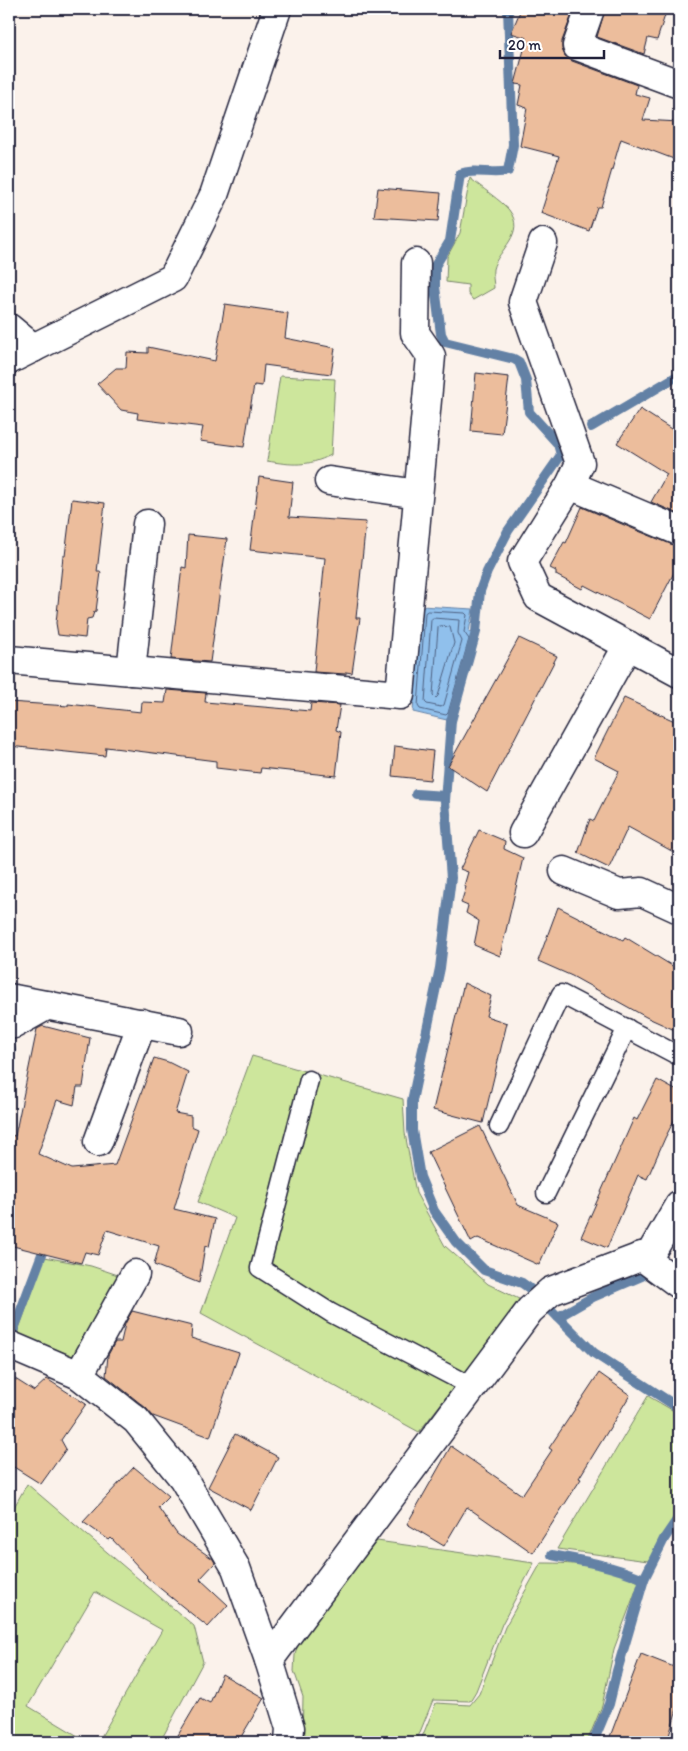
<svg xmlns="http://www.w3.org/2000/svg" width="688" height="1751" viewBox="0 0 688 1751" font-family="Itim,sans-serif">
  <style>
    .green { fill: #cde69c; stroke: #78846c }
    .water { fill: #90c0ec; stroke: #6481a5 }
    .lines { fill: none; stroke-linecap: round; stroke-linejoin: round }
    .shore { stroke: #4e6182; stroke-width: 1 }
    .stream { stroke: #6481a5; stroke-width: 10 }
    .building { fill: #ecbd9c; stroke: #22223b }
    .service-casing { stroke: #22223b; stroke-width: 21 }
    .minor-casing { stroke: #22223b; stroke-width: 31 }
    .service { stroke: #fff; stroke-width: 18 }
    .minor { stroke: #fff; stroke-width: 28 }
  </style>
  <rect width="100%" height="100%" fill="#fbf2eb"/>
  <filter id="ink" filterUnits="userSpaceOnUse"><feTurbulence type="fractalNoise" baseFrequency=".02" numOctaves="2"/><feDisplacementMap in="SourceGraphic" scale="10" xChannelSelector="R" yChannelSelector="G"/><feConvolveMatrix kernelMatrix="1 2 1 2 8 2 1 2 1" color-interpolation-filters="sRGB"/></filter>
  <g filter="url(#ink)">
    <!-- green -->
    <g class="green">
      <path d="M470,178C479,186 503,202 509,210C527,234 498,249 493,269C492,274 494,283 494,288L473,300L468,294V285L446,282L447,257L460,233Z"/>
      <path d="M280,376L335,379L331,455C307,467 292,465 267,461Z"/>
      <polygon points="252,1056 403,1099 405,1133 416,1193 445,1246 488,1284 521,1300 419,1432 201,1313 235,1218 198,1202"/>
      <polygon points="45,1257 91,1266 118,1275 121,1285 80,1362 17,1334"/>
      <polygon points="648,1396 679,1414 679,1512 648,1561 557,1549"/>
      <polygon points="27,1484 194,1626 203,1662 160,1742 98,1742 162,1630 95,1592 28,1706 88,1742 13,1742 9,1740 9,1516"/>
      <polygon points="377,1541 534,1563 502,1624 476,1691 470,1701 433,1700 416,1742 302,1742 303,1697 294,1671 295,1655 299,1640"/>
      <path d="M541,1563C579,1563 604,1565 639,1582L614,1649L602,1706L587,1742H420L436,1703L470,1705L479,1694L505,1627Z"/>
    </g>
    <!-- water -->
    <polygon class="water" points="421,606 473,609 469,632 476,632 451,721 413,712"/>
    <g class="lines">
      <!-- shore -->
      <g class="shore">
        <polygon points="428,611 465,613 467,615 464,632 469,639 448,713 446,715 420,709 418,706 425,613"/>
        <polygon points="433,618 459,620 458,633 462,641 444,705 441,707 427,704 425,702 431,620"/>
        <polygon points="440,626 450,627 454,643 438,696 436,698 433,695 438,628"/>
      </g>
      <!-- stream -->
      <g class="stream">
        <path d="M508,9L513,145L508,171C492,175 475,168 460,174L450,241L435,266V287L441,334L445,342L514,359L519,362L526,380L529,412L558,444L561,455L508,531L487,572L480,591L476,632L451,721L445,801L451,878L440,968L412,1101V1130L420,1177L434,1211L456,1242L484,1270L522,1283L529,1288L594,1353L679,1408"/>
        <polyline points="591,427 679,375"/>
        <polyline points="416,794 445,796"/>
        <polyline points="9,1040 11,1050 9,1055"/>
        <polyline points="558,1317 593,1297 642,1276"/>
        <polyline points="12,1334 47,1241"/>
        <path d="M552,1555C585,1561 613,1566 644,1579"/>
        <polyline points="593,1742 609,1704 617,1671 644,1579 664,1539 679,1517"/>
      </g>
    </g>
    <!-- building -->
    <g class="building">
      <polygon points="521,9 574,9 562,41 562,49 565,56 572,61 637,85 635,94 650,98 643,120 679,122 679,161 621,139 601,207 597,207 589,231 541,213 559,156 520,146 527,108 518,105 522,85 515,84 527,38 511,33"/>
      <polygon points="605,9 667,9 657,40 648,38 644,54 597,37"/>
      <polygon points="378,188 441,193 438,221 374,217"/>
      <polygon points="225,304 288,313 285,338 335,348 331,374 264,365 262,386 254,385 244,447 200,441 203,427 137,419 138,413 121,410 97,384 116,368 126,368 127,352 148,353 148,347 215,361"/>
      <polygon points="476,373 509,377 502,434 471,431"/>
      <polygon points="640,409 679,434 679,514 651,502 667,474 617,443"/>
      <polygon points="259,477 293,482 289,517 366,522 356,618 360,618 352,673 346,672 346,674 314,672 325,558 250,550"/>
      <polygon points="72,499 105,503 97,572 101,572 96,611 94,612 92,618 87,619 85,638 58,635 56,623 63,556 65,556"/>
      <polygon points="582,507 636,530 673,545 679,546 679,563 650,619 584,585 582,589 556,575 556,571 550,568 564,542 566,543"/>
      <polygon points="188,535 227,539 210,662 171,659 182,567 186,568"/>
      <polygon points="519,638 557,656 487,792 448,766"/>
      <polygon points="167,690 206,693 205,702 310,711 311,703 340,705 336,730 341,732 336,776 261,768 260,773 216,768 216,761 106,747 105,756 9,746 9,702 68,706 68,704 141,712 142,702 165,703"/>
      <polygon points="624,698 679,723 679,855 628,827 609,868 578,853 590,819 594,821 619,771 594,758"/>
      <polygon points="395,746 433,751 430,780 392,776"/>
      <polygon points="479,830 505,841 504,849 523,858 500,956 474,945 479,921 466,913 468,906 461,903 466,887 464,886 468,872 460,869"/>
      <polygon points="558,907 623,940 625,937 679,970 679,1032 646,1017 572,976 538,961"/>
      <polygon points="464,983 491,996 486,1016 507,1023 483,1123 433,1110"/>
      <polygon points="43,1026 90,1038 83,1087 77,1087 74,1105 57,1100 38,1154 72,1169 115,1165 154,1058 168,1062 188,1072 175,1113 191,1116 191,1126 198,1129 174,1209 215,1219 209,1247 205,1246 199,1283 154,1265 159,1246 107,1230 98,1255 85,1252 81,1263 9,1245 9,1135 15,1136 37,1029"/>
      <polygon points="657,1080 679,1092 679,1111 665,1138 647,1179 638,1175 607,1248 581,1237 634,1118 637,1120"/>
      <polygon points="480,1126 518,1205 558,1222 539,1265 478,1238 471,1242 428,1152"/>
      <polygon points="132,1311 192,1326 191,1338 239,1353 210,1437 153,1416 146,1408 106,1376 108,1355 115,1342 121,1342 125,1324"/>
      <polygon points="599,1373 630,1395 579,1478 581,1479 533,1553 467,1507 444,1546 407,1524 451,1446 522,1495 552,1450 549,1448"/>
      <polygon points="9,1375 34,1391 47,1379 86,1404 61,1440 66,1449 41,1484 9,1464"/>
      <polygon points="235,1434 278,1457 251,1510 208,1487"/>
      <polygon points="134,1467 169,1496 158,1507 177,1534 213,1559 215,1563 200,1579 228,1605 208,1627 146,1577 147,1576 111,1538 109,1540 83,1522"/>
      <polygon points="641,1654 679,1669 679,1702 668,1739 657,1738 655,1742 608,1742"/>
      <polygon points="222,1674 264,1698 238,1742 174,1742 200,1698 210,1703"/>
    </g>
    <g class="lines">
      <defs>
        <g id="service">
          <polyline points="309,1080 260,1268 331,1313 473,1387"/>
          <polyline points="499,1126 561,994 679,1056"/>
          <polyline points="546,1193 627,1028"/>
        </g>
        <g id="minor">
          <polyline points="590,9 577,46 679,84"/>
          <polyline points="543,243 523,302 580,463 570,485 522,562 538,597 679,673"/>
          <polyline points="9,328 33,348"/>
          <polyline points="9,360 173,278 214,195 277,9"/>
          <polyline points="329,481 418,494"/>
          <polyline points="570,485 679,531"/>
          <polyline points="9,660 400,695 431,356 415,333 416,263"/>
          <polyline points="131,671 147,524"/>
          <polyline points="523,833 628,645"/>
          <polyline points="564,871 619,894 642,892 679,909"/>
          <polyline points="9,998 179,1031"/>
          <polyline points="9,1021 14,1024 48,1005"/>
          <polyline points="98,1142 142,1023"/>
          <polyline points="641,1256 679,1284"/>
          <polyline points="9,1345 79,1375 136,1420 183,1478 236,1568 269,1660 290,1728 289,1742"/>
          <polyline points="79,1375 135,1274"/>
          <polyline points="269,1660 530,1310 551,1291 651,1253 679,1205"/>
        </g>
      </defs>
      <!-- service casing -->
      <use href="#service" class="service-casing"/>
      <!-- minor casing -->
      <use href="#minor" class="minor-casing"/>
      <!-- service -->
      <use href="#service" class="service"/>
      <!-- minor -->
      <use href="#minor" class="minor"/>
    </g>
  </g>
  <!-- margin -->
  <rect width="688" height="1751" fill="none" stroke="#fff" stroke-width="30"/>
  <rect x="15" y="15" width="658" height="1721" fill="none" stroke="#22223b" stroke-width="2" filter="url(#ink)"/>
  <!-- scale -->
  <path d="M500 50v8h104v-8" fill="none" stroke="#22223b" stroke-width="2.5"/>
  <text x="508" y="50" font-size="15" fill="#22223b" stroke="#ffffff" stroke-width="4" paint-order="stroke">20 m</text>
</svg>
